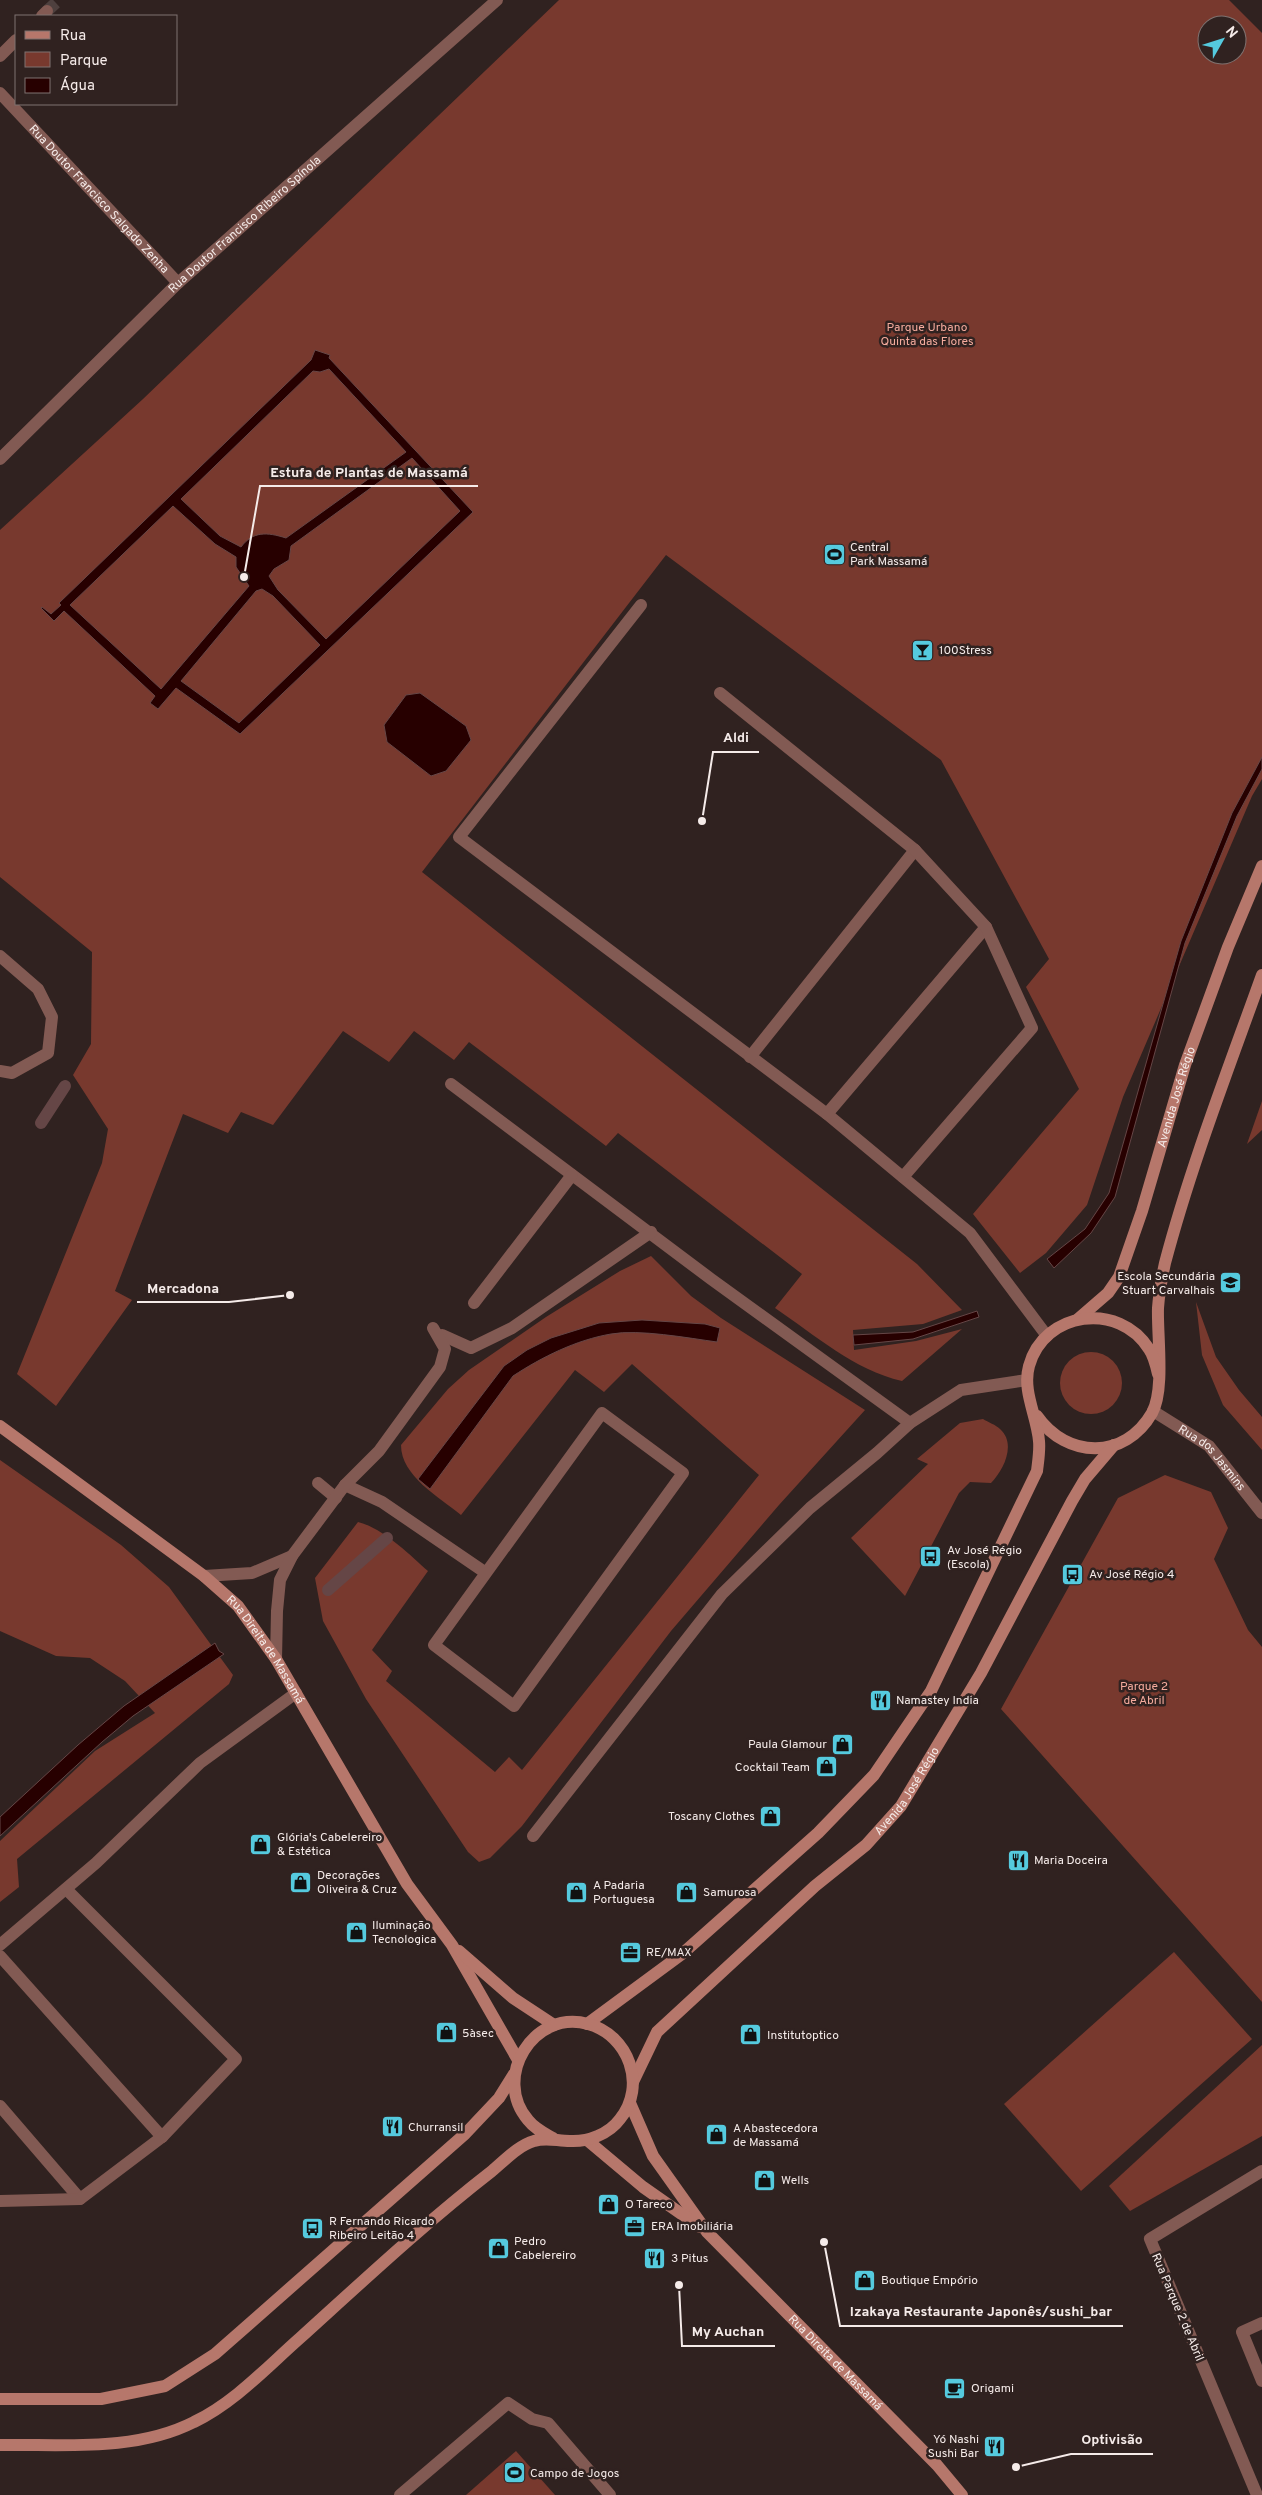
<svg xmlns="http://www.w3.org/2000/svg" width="1262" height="2495" viewBox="0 0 1262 2495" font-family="Overpass,sans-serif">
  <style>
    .green { fill: #78392e; fill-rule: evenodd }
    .water { fill: #270000; stroke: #654646; fill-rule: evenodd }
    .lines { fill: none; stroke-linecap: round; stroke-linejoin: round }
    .stream { stroke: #654646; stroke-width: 12 }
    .street-tunnel { stroke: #4e403e; stroke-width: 12; stroke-dasharray: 12 6; stroke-linecap: butt }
    .lane { stroke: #825a53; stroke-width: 12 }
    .street { stroke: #825a53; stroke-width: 12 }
    .secondary { stroke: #b6776b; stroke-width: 12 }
    .labels { text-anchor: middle; stroke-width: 5; stroke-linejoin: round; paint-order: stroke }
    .street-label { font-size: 12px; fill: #f5ebe9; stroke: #302220 }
    .park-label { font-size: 12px; fill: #f5ab9d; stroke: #302220 }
    .poi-label { font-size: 12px; fill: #f5ebe9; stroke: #302220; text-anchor: start }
    .leader { fill: none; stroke: #f5ebe9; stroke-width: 2 }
    .callout-dot { fill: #f5ebe9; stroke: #302220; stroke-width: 2 }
    .callout-label { font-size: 14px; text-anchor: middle; font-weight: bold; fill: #f5ebe9; stroke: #302220; stroke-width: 5; stroke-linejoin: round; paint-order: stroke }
  </style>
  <rect width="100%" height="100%" fill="#302220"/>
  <!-- green -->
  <g class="green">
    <path d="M559,0H1229L1262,33V779L1252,796L1123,1097L1087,1205L1046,1253L1020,1273L973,1214L1079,1089L1026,987L1049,959L941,760L666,555L422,872L917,1264L962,1310L923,1324L853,1330L854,1350L916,1341L962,1329L902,1381C854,1370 815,1335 775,1308L802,1274L618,1133L606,1146L469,1042L454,1060L414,1031L389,1062L343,1031L273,1125L241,1112L228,1133L183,1114L115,1291L132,1300L56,1406L17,1374L102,1163L108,1129L73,1075L91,1044L92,952L0,877V530L143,399ZM1207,25H1237V55H1207Z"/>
    <polygon points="1262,1101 1262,1130 1247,1144"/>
    <path d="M651,1256L691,1296L721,1318L865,1410L779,1505L671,1631L522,1826L490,1858L479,1862L468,1852L366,1699L323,1621L315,1578L358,1522C383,1528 410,1555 428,1571L372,1650L392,1671L386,1681L495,1772L509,1757L522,1770L759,1475L632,1364L604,1392L575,1370L461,1515C439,1497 401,1476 401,1445L448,1389L469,1370L546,1317L620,1271Z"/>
    <polygon points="1196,1302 1216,1357 1239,1390 1262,1417 1262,1450 1223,1405 1202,1355"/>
    <circle cx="1091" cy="1383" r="31"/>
    <path d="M983,1419C988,1422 996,1425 1000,1429C1017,1444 1003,1471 991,1483L970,1482L959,1493L905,1596L851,1538L928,1464L917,1459L960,1423Z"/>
    <polygon points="0,1460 121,1545 169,1587 233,1675 229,1684 17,1859 19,1887 0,1902 0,1841 95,1751 155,1713 125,1681 90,1658 56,1656 0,1631"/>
    <polygon points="1165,1475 1211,1492 1228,1528 1214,1559 1248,1630 1262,1647 1262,2002 1001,1709 1118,1498"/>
    <polygon points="1174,1952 1252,2039 1081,2191 1004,2104"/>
    <polygon points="1262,2045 1262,2136 1130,2211 1109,2186"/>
    <polygon points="516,2451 555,2495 466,2495"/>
  </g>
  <!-- water -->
  <g class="water">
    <path d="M315,350L330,355L329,358L473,512L240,734L176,688L158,709L150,703L155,696L64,611L54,621L41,608L42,607L51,614L61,605L59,603L311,360ZM329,369L406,452L286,538C267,532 253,531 241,547L220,536L181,499L313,371L320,372ZM412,458L460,511L326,639L278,590L269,576L274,569L289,560L291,546ZM173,506L215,544L236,557V567L249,586L161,689L70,605ZM262,589L273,596L320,645L239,723L181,681L256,591Z"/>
    <polygon points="420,693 466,726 471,740 446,771 431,776 387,742 384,725 406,695"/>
    <polygon points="1262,757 1262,769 1237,816 1185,943 1115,1197 1091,1233 1054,1268 1047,1259 1085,1229 1109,1193 1181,941 1232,813"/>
    <polygon points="977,1311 979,1317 913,1339 854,1345 853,1335 913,1332"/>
    <path d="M642,1320L705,1324L720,1328L717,1342C688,1338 639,1329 611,1334C576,1340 542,1357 513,1376L430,1489L418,1479L504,1366L527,1350L551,1338L599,1323Z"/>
    <polygon points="215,1643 219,1651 224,1654 133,1716 102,1742 0,1836 0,1817 78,1745 124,1706"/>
  </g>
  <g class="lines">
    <!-- stream -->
    <g class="stream">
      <polyline points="41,1123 65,1086"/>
      <polyline points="328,1590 387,1538"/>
    </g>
    <!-- street-tunnel -->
    <polyline class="street-tunnel" points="47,11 59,0"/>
    <!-- lane -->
    <g class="lane">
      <polyline points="641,605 459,837 827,1114 970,1233 1047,1336"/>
      <polyline points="720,693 915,850 750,1057"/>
      <polyline points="0,956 38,989 52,1017 48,1053 12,1073 0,1071"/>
      <polyline points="451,1084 711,1279 910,1423"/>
      <polyline points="827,1114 986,927"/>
      <polyline points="903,1177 1032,1028 986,927 915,850"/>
      <polyline points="474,1303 572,1175"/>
      <polyline points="442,1335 471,1348 512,1328 651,1232"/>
      <polyline points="318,1483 336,1498"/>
      <polyline points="345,1485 382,1502 486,1573 434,1645 514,1706 683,1473 602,1413 486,1573"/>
      <polyline points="204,1576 252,1573 292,1556"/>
      <polyline points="276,1659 277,1611 280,1580 292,1556 345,1485 379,1451 440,1367 445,1349 433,1328"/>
      <polyline points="533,1836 722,1594 810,1508 877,1453 910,1423 961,1390 1027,1380"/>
      <polyline points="0,1956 162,2137"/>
      <polyline points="0,2106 80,2199"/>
    </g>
    <!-- street -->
    <g class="street">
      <polyline points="42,16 47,11"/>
      <polyline points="0,56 16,40"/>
      <path id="s1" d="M0,93L178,283"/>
      <path id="s2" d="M0,459L178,283L497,0"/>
      <path id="s3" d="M1153,1411L1209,1446L1262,1513"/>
      <polyline points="0,1945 96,1863 200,1763 296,1693"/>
      <polyline points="0,2201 80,2199 162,2137 236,2059 66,1889"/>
      <polyline points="1262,2323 1242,2332 1262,2381"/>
      <polyline points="400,2495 508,2403 532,2419 548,2423 610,2495"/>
      <polyline points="1257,2495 1150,2239 1262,2171"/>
    </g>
    <!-- secondary -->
    <g class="secondary">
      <path id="s4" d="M1078,1319L1108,1293L1119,1277L1142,1211L1185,1065L1228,947L1262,866"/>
      <path d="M1037,1416C1067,1459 1125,1460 1152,1413C1165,1390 1157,1335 1158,1308C1159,1293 1162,1277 1165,1263C1191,1165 1228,1070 1262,975"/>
      <path id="s5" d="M0,1426L204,1576L238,1606L276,1659L407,1884L452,1945L518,2060"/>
      <polyline points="459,1951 513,1998 554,2025"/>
      <path d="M587,2024L682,1954L818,1833L874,1775L931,1691L1037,1471C1038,1462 1040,1451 1039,1441C1037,1416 1022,1391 1029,1366C1044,1311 1119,1301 1149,1349C1154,1356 1156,1365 1158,1374"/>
      <path id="s6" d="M633,2082L657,2032L815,1886L866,1845L901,1806L981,1673L1072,1501L1085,1479L1114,1445"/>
      <path id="s7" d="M630,2103L653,2156L707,2232L937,2465L962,2495"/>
      <polyline points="587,2140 643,2187 700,2227"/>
      <polyline points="0,2399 101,2399 165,2386 215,2354 465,2134 499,2098 514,2074"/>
      <path d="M0,2445C64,2444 135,2452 194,2422C234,2403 267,2367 300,2338C363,2281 425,2223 492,2171C504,2161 519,2145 534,2141C546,2137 557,2141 570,2141C588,2142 609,2134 620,2119C647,2086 629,2035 588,2024C533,2009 492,2078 528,2120C535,2129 544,2133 553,2138"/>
    </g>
  </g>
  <!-- icons -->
  <defs>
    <symbol id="stadium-square" viewBox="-11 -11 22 22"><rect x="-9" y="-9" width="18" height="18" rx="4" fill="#55cade" stroke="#302220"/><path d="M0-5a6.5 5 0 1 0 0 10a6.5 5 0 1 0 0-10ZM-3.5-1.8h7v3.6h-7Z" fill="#111"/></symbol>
    <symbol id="bar-square" viewBox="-11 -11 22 22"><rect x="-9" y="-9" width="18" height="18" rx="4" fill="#55cade" stroke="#302220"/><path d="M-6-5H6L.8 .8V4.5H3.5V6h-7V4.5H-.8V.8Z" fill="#111"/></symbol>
    <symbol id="school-square" viewBox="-11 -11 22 22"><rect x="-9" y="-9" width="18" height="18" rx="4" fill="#55cade" stroke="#302220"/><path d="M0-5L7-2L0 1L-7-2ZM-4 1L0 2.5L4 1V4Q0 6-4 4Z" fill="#111"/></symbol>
    <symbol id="bus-square" viewBox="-11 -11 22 22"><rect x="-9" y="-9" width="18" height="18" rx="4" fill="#55cade" stroke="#302220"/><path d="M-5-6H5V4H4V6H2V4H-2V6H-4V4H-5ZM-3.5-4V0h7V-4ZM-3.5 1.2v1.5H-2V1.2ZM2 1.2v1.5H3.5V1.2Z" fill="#111"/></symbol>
    <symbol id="restaurant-square" viewBox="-11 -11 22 22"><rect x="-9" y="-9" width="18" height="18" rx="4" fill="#55cade" stroke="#302220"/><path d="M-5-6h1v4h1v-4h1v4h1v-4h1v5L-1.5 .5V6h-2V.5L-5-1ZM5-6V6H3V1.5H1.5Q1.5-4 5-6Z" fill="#111"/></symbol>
    <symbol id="shop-square" viewBox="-11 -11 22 22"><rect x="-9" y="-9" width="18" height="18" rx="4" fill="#55cade" stroke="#302220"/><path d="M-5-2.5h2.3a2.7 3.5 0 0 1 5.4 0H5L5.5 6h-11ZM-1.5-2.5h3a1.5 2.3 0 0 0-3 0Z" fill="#111"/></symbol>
    <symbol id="office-square" viewBox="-11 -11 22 22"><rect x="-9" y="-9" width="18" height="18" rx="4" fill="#55cade" stroke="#302220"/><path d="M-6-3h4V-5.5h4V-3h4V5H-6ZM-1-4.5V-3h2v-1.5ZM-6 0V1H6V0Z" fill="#111"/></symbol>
    <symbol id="cafe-square" viewBox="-11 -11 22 22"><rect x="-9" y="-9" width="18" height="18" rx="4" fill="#55cade" stroke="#302220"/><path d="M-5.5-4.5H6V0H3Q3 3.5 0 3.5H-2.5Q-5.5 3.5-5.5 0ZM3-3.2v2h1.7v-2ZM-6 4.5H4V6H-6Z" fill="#111"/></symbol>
  </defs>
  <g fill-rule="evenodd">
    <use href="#stadium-square" x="822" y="542" width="25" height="25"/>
    <use href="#bar-square" x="910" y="638" width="25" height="25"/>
    <use href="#school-square" x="1218" y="1270" width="25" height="25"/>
    <use href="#bus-square" x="918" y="1544" width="25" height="25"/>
    <use href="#bus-square" x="1060" y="1562" width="25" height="25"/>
    <use href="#restaurant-square" x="868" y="1688" width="25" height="25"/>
    <use href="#shop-square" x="830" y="1732" width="25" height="25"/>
    <use href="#shop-square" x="814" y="1754" width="25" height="25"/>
    <use href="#shop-square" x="758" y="1804" width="25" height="25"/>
    <use href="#shop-square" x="248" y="1832" width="25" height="25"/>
    <use href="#restaurant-square" x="1006" y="1848" width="25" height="25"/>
    <use href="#shop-square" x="288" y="1870" width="25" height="25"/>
    <use href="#shop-square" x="564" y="1880" width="25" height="25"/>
    <use href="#shop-square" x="674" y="1880" width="25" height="25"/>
    <use href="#shop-square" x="344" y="1920" width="25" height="25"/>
    <use href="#office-square" x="618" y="1940" width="25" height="25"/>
    <use href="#shop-square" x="434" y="2020" width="25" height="25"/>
    <use href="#shop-square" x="738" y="2022" width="25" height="25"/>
    <use href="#restaurant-square" x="380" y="2114" width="25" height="25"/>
    <use href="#shop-square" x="704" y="2122" width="25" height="25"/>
    <use href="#shop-square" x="752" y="2168" width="25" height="25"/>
    <use href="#shop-square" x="596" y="2192" width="25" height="25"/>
    <use href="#office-square" x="622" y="2214" width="25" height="25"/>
    <use href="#bus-square" x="300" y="2216" width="25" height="25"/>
    <use href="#shop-square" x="486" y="2236" width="25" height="25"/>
    <use href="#restaurant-square" x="642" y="2246" width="25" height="25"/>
    <use href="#shop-square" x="852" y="2268" width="25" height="25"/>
    <use href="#cafe-square" x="942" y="2376" width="25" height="25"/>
    <use href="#restaurant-square" x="982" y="2434" width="25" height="25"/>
    <use href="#stadium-square" x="502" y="2460" width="25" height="25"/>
  </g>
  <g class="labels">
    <!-- street labels -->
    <g class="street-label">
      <text dy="4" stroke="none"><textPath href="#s1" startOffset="145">Rua Doutor Francisco Salgado Zenha</textPath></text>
      <text dy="4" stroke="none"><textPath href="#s2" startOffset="339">Rua Doutor Francisco Ribeiro Spínola</textPath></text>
      <text dy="4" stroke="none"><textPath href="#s4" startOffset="248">Avenida José Régio</textPath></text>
      <text dy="4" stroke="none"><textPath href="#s3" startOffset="76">Rua dos Jasmins</textPath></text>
      <text dy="4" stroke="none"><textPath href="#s5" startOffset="350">Rua Direita de Massamá</textPath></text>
      <text dy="4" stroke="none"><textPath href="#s6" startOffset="404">Avenida José Régio</textPath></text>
      <text transform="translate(1178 2307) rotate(67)" y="4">Rua Parque 2 de Abril</text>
      <text dy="4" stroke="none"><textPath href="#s7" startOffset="334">Rua Direita de Massamá</textPath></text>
    </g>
    <!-- park labels -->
    <g class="park-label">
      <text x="927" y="331">Parque Urbano<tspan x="927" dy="14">Quinta das Flores</tspan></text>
      <text x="1144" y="1690">Parque 2<tspan x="1144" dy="14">de Abril</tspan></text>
    </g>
    <!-- poi labels -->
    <g class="poi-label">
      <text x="850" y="551">Central<tspan x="850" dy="14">Park Massamá</tspan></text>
      <text x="939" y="654">100Stress</text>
      <text x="1215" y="1280" text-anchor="end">Escola Secundária<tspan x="1215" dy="14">Stuart Carvalhais</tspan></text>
      <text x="947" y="1554">Av José Régio<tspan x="947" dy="14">(Escola)</tspan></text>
      <text x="1089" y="1578">Av José Régio 4</text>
      <text x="896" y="1704">Namastey India</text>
      <text x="827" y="1748" text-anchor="end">Paula Glamour</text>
      <text x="810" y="1771" text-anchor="end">Cocktail Team</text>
      <text x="755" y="1820" text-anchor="end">Toscany Clothes</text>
      <text x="277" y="1841">Glória's Cabelereiro<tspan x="277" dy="14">&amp; Estética</tspan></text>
      <text x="1034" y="1864">Maria Doceira</text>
      <text x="317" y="1879">Decorações<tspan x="317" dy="14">Oliveira &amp; Cruz</tspan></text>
      <text x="593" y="1889">A Padaria<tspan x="593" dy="14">Portuguesa</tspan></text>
      <text x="703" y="1896">Samurosa</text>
      <text x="372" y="1929">Iluminação<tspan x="372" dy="14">Tecnologica</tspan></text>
      <text x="646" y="1956">RE/MAX</text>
      <text x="462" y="2037">5àsec</text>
      <text x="767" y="2039">Institutoptico</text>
      <text x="408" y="2131">Churransil</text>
      <text x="733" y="2132">A Abastecedora<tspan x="733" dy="14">de Massamá</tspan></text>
      <text x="781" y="2184">Wells</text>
      <text x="625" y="2208">O Tareco</text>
      <text x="329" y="2225">R Fernando Ricardo<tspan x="329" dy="14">Ribeiro Leitão 4</tspan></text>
      <text x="651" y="2230">ERA Imobiliária</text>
      <text x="514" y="2245">Pedro<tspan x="514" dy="14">Cabelereiro</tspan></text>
      <text x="671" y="2262">3 Pitus</text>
      <text x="881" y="2284">Boutique Empório</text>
      <text x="971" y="2392">Origami</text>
      <text x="979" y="2443" text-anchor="end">Yó Nashi<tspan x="979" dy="14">Sushi Bar</tspan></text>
      <text x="530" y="2477">Campo de Jogos</text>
    </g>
  </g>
  <!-- callouts -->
  <path class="leader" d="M244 577L260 486H478M702 821L713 752H759M290 1295L229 1302H137M824 2242L840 2326H1123M679 2285L682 2346H775M1016 2467L1071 2454H1153"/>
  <g class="callout-dot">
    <circle cx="244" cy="577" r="5"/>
    <circle cx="702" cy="821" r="5"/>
    <circle cx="290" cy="1295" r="5"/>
    <circle cx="824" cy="2242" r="5"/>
    <circle cx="679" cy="2285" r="5"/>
    <circle cx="1016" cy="2467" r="5"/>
  </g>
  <g class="callout-label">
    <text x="369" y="477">Estufa de Plantas de Massamá</text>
    <text x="736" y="742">Aldi</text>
    <text x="183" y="1293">Mercadona</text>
    <text x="981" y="2316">Izakaya Restaurante Japonês/sushi_bar</text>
    <text x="728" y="2336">My Auchan</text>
    <text x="1112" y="2444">Optivisão</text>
  </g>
  <!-- legend -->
  <rect x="15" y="15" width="162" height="90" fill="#302220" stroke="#7f7270"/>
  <rect x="25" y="31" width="25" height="8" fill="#b6776b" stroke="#7f7270"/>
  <text x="60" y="40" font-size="15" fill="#f5ebe9">Rua</text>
  <rect x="25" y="52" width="25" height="15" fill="#78392e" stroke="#7f7270"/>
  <text x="60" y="65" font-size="15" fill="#f5ebe9">Parque</text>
  <rect x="25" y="78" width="25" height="15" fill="#270000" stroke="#7f7270"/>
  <text x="60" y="90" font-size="15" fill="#f5ebe9">Água</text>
  <!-- north arrow -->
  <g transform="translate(1222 40) rotate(51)"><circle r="24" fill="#302220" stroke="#7f7270"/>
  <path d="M0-4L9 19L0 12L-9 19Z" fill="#55cade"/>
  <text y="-8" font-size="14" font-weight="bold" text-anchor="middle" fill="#f5ebe9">N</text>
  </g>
</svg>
